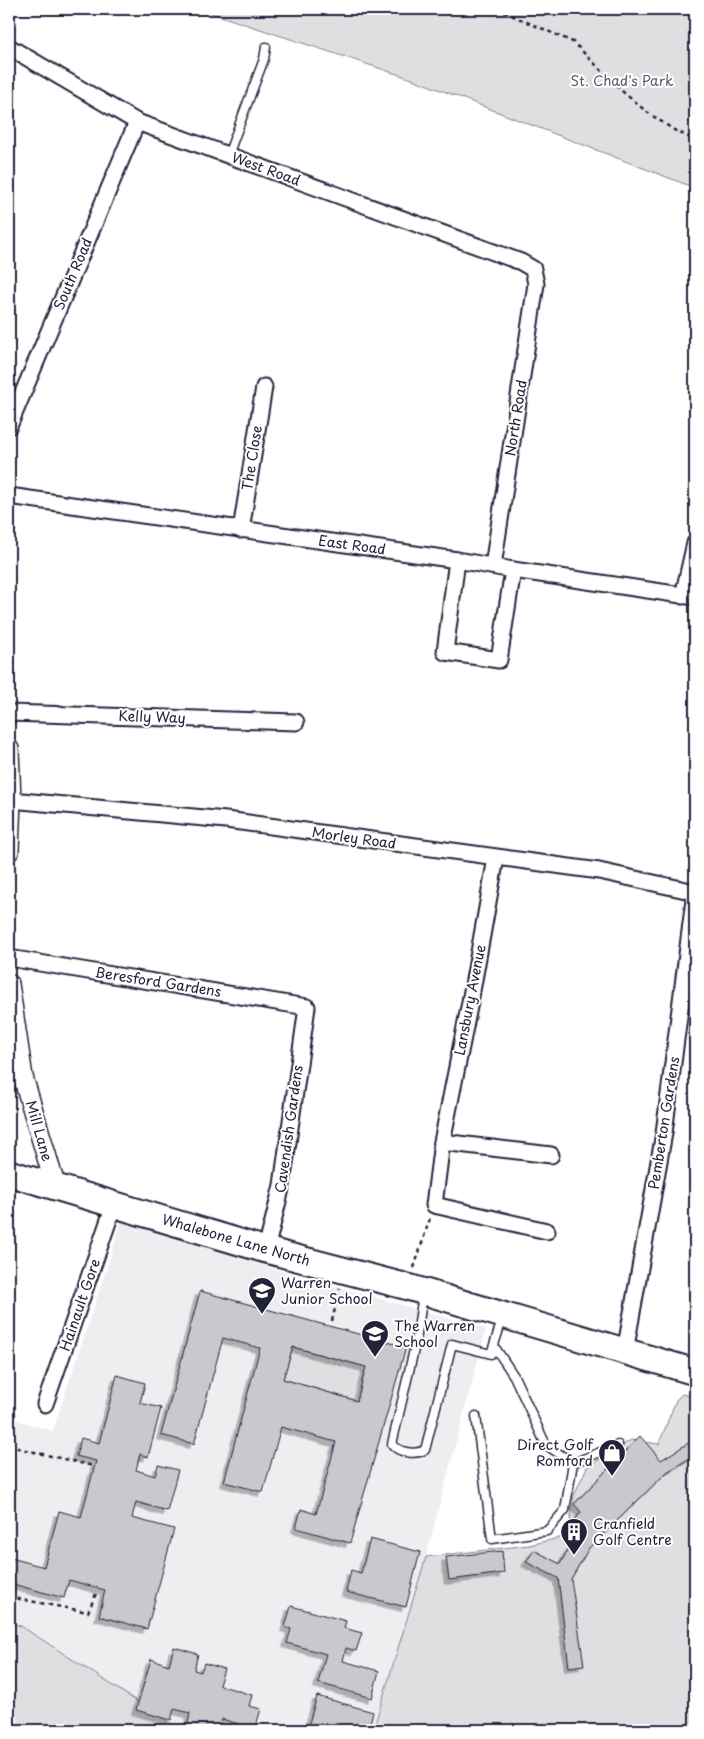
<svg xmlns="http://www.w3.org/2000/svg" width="704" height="1739" viewBox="0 0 704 1739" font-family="'Playpen Sans',sans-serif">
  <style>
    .built { fill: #eeeef1 }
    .green { fill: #dfdfe2; stroke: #80808e }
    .building { fill: #c8c8cf; stroke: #22223b; fill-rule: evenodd; filter: url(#shadow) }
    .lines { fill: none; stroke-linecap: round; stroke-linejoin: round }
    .service-casing { stroke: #22223b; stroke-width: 11 }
    .minor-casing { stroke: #22223b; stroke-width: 19 }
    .tertiary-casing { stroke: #22223b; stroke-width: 22 }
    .primary-casing { stroke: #22223b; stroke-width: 29 }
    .path { stroke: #22223b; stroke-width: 2.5; stroke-dasharray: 4 4; stroke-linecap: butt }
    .service { stroke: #fff; stroke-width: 8 }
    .minor { stroke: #fff; stroke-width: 15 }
    .tertiary { stroke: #fff; stroke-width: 19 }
    .primary { stroke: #fff; stroke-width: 25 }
    .labels { text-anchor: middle; stroke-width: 4; stroke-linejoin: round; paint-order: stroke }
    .park-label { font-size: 14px; fill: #5b5b6d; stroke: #fff }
    .street-label { font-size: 14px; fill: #22223b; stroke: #fff }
    .poi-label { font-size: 14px; fill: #22223b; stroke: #fff; text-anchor: start }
  </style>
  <defs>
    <filter id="shadow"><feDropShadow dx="-4.5" dy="4.5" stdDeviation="0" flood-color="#0004"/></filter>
  </defs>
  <rect width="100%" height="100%" fill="#fff"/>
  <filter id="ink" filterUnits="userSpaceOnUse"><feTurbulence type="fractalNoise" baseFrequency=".02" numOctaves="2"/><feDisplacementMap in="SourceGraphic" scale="10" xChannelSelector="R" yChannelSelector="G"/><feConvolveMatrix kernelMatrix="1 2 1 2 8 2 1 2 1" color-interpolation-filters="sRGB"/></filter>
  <g filter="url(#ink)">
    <!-- built -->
    <polygon class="built" points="122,1221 268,1267 486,1329 426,1557 373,1730 181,1730 21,1626 9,1622 9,1418 53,1431"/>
    <!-- green -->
    <g class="green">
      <polygon points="199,9 695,9 695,188 412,79"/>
      <polygon points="293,1347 366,1367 357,1401 283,1379"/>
      <polygon points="682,1394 695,1398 695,1730 373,1730 426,1557 529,1545 568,1536 574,1495 587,1467 631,1440 659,1444 676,1400"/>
      <polygon points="9,1622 21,1626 181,1730 9,1730"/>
    </g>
    <!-- building -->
    <g class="building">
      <path d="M200,1291L406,1347L350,1543L296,1528L301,1509L316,1514L336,1442L281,1427L263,1492L224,1482L260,1348L223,1338L194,1444L161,1435ZM293,1347L366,1367L357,1401L283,1379Z"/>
      <polygon points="117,1375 145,1383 140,1403 161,1408 148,1457 140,1454 136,1470 155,1476 158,1465 178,1470 167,1511 136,1502 132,1518 174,1529 147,1629 99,1616 105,1590 69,1580 64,1598 9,1583 9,1566 11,1558 44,1567 59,1511 81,1517 96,1461 76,1456 81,1438 99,1443"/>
      <polygon points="640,1436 661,1460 695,1439 695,1455 667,1472 589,1548 571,1579 584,1665 569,1667 558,1578 526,1562 534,1550 560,1564 579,1530 573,1523 581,1512 574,1504"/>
      <polygon points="370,1539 420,1552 406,1607 346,1592 351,1570 361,1573"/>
      <polygon points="502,1551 504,1573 449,1580 446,1557"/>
      <polygon points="291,1606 346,1621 344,1628 362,1633 356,1651 346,1648 343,1661 379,1671 372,1698 318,1683 326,1654 287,1643 291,1629 285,1627"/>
      <polygon points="174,1647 198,1654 194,1670 201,1672 204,1663 224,1669 219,1685 252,1695 249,1706 261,1709 255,1729 222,1719 219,1730 187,1730 190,1713 174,1709 171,1720 136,1710 151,1659 169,1665"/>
      <polygon points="317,1696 373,1712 368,1730 307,1730"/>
    </g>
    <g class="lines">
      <defs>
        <g id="service">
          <polyline points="228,155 264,59 266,47"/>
          <path d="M423,1295L416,1341L392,1444C399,1453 415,1455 425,1450L452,1344L491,1354L503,1317"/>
          <polyline points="9,1312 10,1312"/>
          <polyline points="494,1346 514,1376 546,1445 573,1463 618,1445"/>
          <polyline points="476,1416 492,1539 547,1531 565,1510 573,1463"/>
        </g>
        <g id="minor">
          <polyline points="9,47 137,122 521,262 533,269 536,284 493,566"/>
          <polyline points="9,426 137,122"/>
          <polyline points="9,496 457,560 513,570 695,597"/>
          <polyline points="241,530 264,387"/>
          <polyline points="457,560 445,652 499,660 513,570"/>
          <polyline points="683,596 695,543"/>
          <polyline points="9,713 296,722"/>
          <polyline points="11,800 226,820 599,871 695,892"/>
          <polyline points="496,858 470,1002 442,1142 434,1205 547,1231"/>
          <polyline points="9,958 307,1007 282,1185 266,1250"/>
          <polyline points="442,1142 551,1155"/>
          <polyline points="625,1352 664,1133 695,892"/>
          <polyline points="45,1404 114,1205"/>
        </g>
        <g id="tertiary">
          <polyline points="9,749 11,800 9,851"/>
          <polyline points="9,984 23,1077 56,1188"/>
        </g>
        <polyline id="primary" points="9,1173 266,1250 408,1287 695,1372"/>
      </defs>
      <!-- service casing -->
      <use href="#service" class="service-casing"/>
      <!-- minor casing -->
      <use href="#minor" class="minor-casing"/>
      <!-- tertiary casing -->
      <use href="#tertiary" class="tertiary-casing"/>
      <!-- primary casing -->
      <use href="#primary" class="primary-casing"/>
      <!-- path -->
      <g class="path">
        <polyline points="497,9 573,42 623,92 647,112 674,130 695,140"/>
        <polyline points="414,1268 430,1218"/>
        <polyline points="332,1321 340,1288"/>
        <polyline points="9,1446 93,1466"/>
        <polyline points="9,1597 88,1612 96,1594"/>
      </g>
      <!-- service -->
      <use href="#service" class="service"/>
      <!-- minor -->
      <use href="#minor" class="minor"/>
      <!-- tertiary -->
      <use href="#tertiary" class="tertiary"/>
      <!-- primary -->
      <use href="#primary" class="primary"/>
    </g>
  </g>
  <!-- icons -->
  <defs>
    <symbol id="school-pin" viewBox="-11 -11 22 30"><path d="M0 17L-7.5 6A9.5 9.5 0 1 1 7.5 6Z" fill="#22223b" stroke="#fff"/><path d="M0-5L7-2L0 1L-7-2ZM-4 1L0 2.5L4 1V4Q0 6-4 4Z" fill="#fff"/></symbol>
    <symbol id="shop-pin" viewBox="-11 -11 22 30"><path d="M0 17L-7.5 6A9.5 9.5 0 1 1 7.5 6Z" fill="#22223b" stroke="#fff"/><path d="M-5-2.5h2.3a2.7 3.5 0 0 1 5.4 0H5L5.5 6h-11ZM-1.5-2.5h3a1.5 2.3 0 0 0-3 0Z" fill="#fff"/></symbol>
    <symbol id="building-pin" viewBox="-11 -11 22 30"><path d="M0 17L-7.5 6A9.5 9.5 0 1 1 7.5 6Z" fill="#22223b" stroke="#fff"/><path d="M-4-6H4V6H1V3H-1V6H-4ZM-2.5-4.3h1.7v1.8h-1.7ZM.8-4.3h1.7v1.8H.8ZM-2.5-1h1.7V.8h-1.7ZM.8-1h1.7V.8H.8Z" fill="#fff"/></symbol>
  </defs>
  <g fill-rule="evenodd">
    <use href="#school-pin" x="246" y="1275" width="32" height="43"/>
    <use href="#school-pin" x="359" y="1318" width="32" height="43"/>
    <use href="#shop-pin" x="596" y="1437" width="32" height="43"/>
    <use href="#building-pin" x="558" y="1516" width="32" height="43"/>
  </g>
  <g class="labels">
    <!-- park labels -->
    <g class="park-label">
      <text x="622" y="86">St. Chad's Park</text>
    </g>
    <!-- street labels -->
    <g class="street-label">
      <text transform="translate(266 169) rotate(20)" y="5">West Road</text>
      <text transform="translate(73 274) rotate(-67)" y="5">South Road</text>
      <text transform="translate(516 418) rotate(-81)" y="5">North Road</text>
      <text transform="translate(252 458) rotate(-81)" y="5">The Close</text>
      <text transform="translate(352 545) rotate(8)" y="5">East Road</text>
      <text transform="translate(152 717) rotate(2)" y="5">Kelly Way</text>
      <text transform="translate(354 838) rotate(8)" y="5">Morley Road</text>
      <text transform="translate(158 982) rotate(9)" y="5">Beresford Gardens</text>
      <text transform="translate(470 1000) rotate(-79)" y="5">Lansbury Avenue</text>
      <text transform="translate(664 1123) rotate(-81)" y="5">Pemberton Gardens</text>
      <text transform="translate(289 1129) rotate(-82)" y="5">Cavendish Gardens</text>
      <text transform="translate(39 1131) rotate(74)" y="5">Mill Lane</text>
      <text transform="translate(236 1240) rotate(16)" y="5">Whalebone Lane North</text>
      <text transform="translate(80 1305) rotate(-71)" y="5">Hainault Gore</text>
    </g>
    <!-- poi labels -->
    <g class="poi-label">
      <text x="281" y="1288">Warren<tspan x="281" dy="16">Junior School</tspan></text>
      <text x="394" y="1331">The Warren<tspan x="394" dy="16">School</tspan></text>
      <text x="593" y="1450" text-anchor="end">Direct Golf<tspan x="593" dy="16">Romford</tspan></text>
      <text x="593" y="1529">Cranfield<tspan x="593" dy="16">Golf Centre</tspan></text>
    </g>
  </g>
  <!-- margin -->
  <rect width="704" height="1739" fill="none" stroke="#fff" stroke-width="30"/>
  <rect x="15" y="15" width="674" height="1709" fill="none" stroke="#22223b" stroke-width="2" filter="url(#ink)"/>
</svg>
